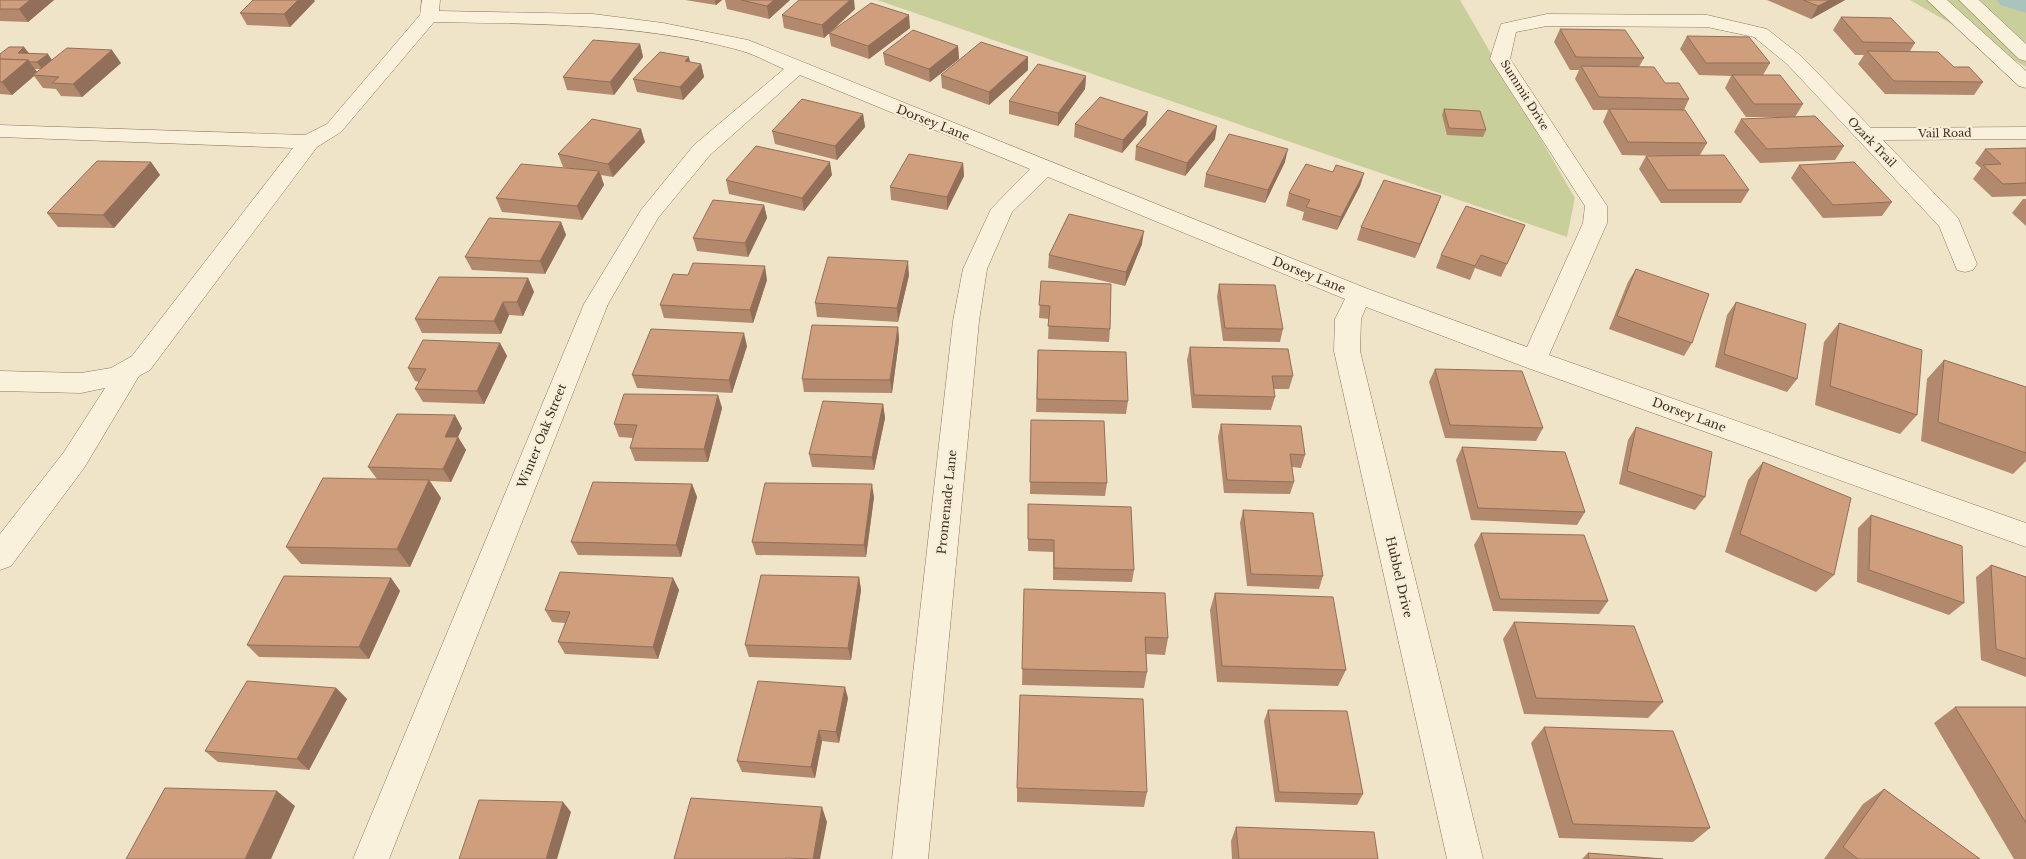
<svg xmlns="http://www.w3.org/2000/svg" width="2026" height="859" viewBox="0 0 2026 859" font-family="'Libre Baskerville',serif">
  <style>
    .green { fill: #c9cf9b }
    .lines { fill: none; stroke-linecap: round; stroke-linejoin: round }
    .canal { fill: #a9c4bc; fill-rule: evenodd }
    .minor-casing { stroke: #8d765c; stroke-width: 1 }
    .minor { fill: #faf1dc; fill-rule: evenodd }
    .wall { fill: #b2896c; fill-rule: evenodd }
    .shaded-wall { fill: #916f58 }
    .building { fill: #cf9f7d; stroke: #916f58 }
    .labels { text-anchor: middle; stroke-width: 4.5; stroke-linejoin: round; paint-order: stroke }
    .far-street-label { font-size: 11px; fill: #3d2e20; stroke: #f7eed8 }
    .street-label { font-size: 12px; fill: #3d2e20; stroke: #f7eed8 }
  </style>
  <rect width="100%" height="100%" fill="#f0e4c8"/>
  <!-- green -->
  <g class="green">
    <polygon points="877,0 1460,0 1575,198 1567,237"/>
    <polygon points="1910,0 2026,0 2026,67"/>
  </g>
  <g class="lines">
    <!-- canal -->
    <polygon class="canal" points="1997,0 2026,0 2026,13 2000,5"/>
    <defs>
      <g id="minor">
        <path d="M422,0H440L439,11L593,14L663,23L748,40L1368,289L1527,347L1583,223L1585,206L1490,59L1501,24L1547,14L1707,15L1767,29L1801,56L1871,128L2026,127V139L1883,140L1958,218L1977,264L1973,270L1965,272L1957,270L1939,226L1787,64L1754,37L1707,27L1547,26L1516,32L1510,59L1607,206V223L1549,355L2026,523V547L1525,367L1366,307L1361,319L1360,351L1483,859H1447L1334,351L1335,319L1345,299L1048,177L1012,212L987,269L979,321L928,859H892L953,321L963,269L991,209L1030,169L800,75L710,155L658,218L608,304L389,859H353L584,304L641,210L694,145L784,69C768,62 752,53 735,49C637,23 535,24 434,22L341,132L317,147L150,370L139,376L84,468L11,566L0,570V534L64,452L105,388L81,393L0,391V371L81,373L111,368L132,356L293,148L0,137V125L305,135L327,124L420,15Z"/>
        <polygon points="1927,0 1947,0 2026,71 2026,88 2019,86"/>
        <polygon points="1959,0 1979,0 2026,44 2026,61 2019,59"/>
      </g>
    </defs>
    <!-- minor casing -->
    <use href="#minor" class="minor-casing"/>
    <!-- minor -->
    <use href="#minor" class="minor"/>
  </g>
  <!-- wall -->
  <g class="wall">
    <polygon points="0,0 54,0 28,22 0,21"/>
    <polygon points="685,0 722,0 716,5"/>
    <polygon points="725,0 790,0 769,19 727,9"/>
    <polygon points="1767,0 1845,0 1811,19"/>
    <polygon points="315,1 290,27 247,25 240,13"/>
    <polygon points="855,9 830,33 910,28 869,59 831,46 829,33 824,38 784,28 782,15"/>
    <polygon points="1841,17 1915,43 1910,51 1954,67 1983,82 1974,95 1885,94 1858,64 1864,55 1855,55 1833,30"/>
    <polygon points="1560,29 1644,58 1639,67 1689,99 1684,110 1707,143 1700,155 1749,190 1741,203 1661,203 1639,169 1646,156 1662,156 1622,155 1603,122 1608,110 1593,110 1575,79 1579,70 1570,70 1554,42"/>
    <polygon points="1687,36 1770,63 1763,75 1803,104 1795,117 1844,146 1835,160 1760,163 1734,132 1741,119 1787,117 1746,117 1725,88 1731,76 1699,75 1680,49"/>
    <polygon points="640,44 643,57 614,95 567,90 563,77"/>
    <polygon points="958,46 959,59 930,82 885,65 883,53"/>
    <path d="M24,47L29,53L52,60L121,63L82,97L61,96L56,89L43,88L34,76L12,95L0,94V54ZM35,69H41L37,72Z"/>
    <polygon points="1028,57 1028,70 989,105 942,88 941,75"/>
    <polygon points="701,64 704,77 683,100 637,92 633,79"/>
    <polygon points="1086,76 1085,89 1058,126 1009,114 1009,101"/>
    <polygon points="1444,109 1486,130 1483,137 1447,135 1442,115"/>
    <polygon points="863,114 865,127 837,160 775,144 772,131"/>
    <polygon points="1075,124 1146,125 1122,153 1074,137"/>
    <polygon points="1215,139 1185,176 1135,160 1136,146"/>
    <polygon points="645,142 613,177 601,175 604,185 582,220 502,212 496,198 571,169 563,167 558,154"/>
    <polygon points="2026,148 2026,196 1992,197 1973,179 1981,168 1975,163 1985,149"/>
    <polygon points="151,162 160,175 114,228 58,227 47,213"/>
    <polygon points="1285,162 1265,203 1204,187 1206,174"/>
    <polygon points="963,163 964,176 947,210 891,200 890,187"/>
    <polygon points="1799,165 1892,202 1882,216 1823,218 1791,178"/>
    <polygon points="1333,172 1364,173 1360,186 1337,230 1302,220 1304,212 1286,206 1289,193"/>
    <polygon points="832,175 804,211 729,194 726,180"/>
    <polygon points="1441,196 1436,209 1415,258 1357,240 1361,227"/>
    <polygon points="2023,199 2026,199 2026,226 2012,213"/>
    <polygon points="764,205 767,218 748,257 697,251 693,238"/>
    <polygon points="561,222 566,235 545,274 472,270 465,257"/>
    <polygon points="1525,225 1501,277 1475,268 1470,280 1436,268 1441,255"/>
    <polygon points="1142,244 1125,286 1048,268 1049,255"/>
    <polygon points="1636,269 1692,343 1684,356 1609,329 1628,282"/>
    <polygon points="909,275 898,322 817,317 815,303"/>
    <polygon points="528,278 534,292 523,316 509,315 501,334 422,333 415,319"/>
    <polygon points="767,280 753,323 664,318 660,305"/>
    <polygon points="1041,281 1110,329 1109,342 1048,339 1049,319 1039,318"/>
    <polygon points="1219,284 1283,329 1280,342 1223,341 1217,297"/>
    <polygon points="1736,302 1797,379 1787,392 1715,367 1727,315"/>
    <polygon points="1839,323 1917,415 1900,434 1815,405 1824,342"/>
    <polygon points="898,327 899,340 892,393 804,392 802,379"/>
    <polygon points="500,343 507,356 484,404 423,402 415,389 419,382 415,381 408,368"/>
    <polygon points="747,346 732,393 637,388 632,375"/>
    <polygon points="1190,347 1293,376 1289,389 1274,389 1275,397 1271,410 1192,408 1187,360"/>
    <polygon points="1038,350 1128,401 1126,414 1036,412"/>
    <polygon points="1944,360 2026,387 2026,461 2013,474 1921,441 1927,379"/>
    <polygon points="1435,369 1543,428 1536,441 1445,438 1429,382"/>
    <polygon points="718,395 722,408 708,462 635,461 630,448 633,438 619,437 614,424"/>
    <polygon points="883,404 885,418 874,470 812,467 809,454"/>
    <polygon points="1031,420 1107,483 1105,496 1030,494"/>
    <polygon points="1221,424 1305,455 1301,468 1292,467 1294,482 1290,494 1224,493 1218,437"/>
    <polygon points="1636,427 1705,497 1695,510 1619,484 1628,440"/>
    <polygon points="462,428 458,437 466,450 451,482 430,481 441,498 410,567 301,564 286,547 377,479 368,467"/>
    <polygon points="1462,447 1585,512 1577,525 1471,520 1456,460"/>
    <polygon points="1763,462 1834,575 1816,592 1725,552 1748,480"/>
    <polygon points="692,484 697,497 681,557 578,555 571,542"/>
    <polygon points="874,497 866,557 756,555 752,542"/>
    <polygon points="1028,504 1134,570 1132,582 1053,580 1053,552 1028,551"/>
    <polygon points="1243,510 1323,576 1319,589 1247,586 1240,523"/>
    <polygon points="1871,515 1964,603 1949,615 1857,582 1858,528"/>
    <polygon points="1481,533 1608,601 1599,614 1493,611 1474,545"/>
    <polygon points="1991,565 2026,577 2026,677 1981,660 1976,577"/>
    <polygon points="859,577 861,590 851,660 749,657 745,645"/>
    <polygon points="391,578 400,591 369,659 259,657 247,645"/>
    <polygon points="673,578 679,590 658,659 565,654 558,642 565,623 552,622 545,610"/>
    <polygon points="1024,589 1168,638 1165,655 1146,654 1147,672 1144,688 1022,685"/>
    <polygon points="1215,593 1346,670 1338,686 1217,682 1210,610"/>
    <polygon points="1514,622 1663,702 1648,718 1524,714 1503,639"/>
    <polygon points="336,688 347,699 309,770 218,762 205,751"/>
    <polygon points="848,698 839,743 822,741 815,778 742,772 737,761"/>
    <polygon points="1955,707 2026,707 2026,859 2014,859 1934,723"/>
    <polygon points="1268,710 1363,794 1357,805 1275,802 1264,721"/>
    <polygon points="1544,727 1710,828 1693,842 1559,838 1531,743"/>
    <polygon points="1017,788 1147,792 1144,807 1017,802"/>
    <polygon points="1884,789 1980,859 1824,859 1863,804"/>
    <polygon points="1236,827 1378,859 1232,859 1231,841"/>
    <polygon points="1588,853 1663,859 1582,859"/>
  </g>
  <!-- shaded-wall -->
  <g class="shaded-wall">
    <polygon points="30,0 54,0 28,22 19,9"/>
    <polygon points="298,0 314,0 315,1 290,27 284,14"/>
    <polygon points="715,0 722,0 716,5"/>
    <polygon points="774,0 790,0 769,19 767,6"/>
    <polygon points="850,0 854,0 855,9 824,38 822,25"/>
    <polygon points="1830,0 1845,0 1811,19 1818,6"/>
    <polygon points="909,15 910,28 869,59 868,46"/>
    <polygon points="640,44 643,57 614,95 610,82"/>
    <polygon points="958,46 959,59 930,82 929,69"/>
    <polygon points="24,47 29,54 18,53"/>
    <polygon points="112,50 121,63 82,97 73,84"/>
    <polygon points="48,54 52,60 42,69 37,62"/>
    <polygon points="689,57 692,70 685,61"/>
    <polygon points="1028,57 1028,70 989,105 989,92"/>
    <polygon points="28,60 38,73 33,75 34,76 12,95 2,82"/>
    <polygon points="701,64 704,77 683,100 680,87"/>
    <polygon points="1086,76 1085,89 1058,126 1058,113"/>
    <polygon points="1148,112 1146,125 1122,153 1123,140"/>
    <polygon points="863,114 865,127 837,160 835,146"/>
    <polygon points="1217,126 1215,139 1185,176 1187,163"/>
    <polygon points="641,129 645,142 613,177 608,164"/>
    <polygon points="1288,149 1285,162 1265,203 1268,190"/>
    <polygon points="151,162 160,175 114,228 103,215"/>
    <polygon points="830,162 832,175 804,211 802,198"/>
    <polygon points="963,163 964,176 947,210 947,197"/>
    <polygon points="599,171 604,185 582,220 577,206"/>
    <polygon points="1364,173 1360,186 1337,230 1341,217"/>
    <polygon points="1441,196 1436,209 1415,258 1420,244"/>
    <polygon points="764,205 767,218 748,257 745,243"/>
    <polygon points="561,222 566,235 545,274 540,261"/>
    <polygon points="1144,231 1142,244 1125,286 1126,272"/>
    <polygon points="908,261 909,275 898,322 897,308"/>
    <polygon points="765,266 767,280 753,323 750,310"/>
    <polygon points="528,278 534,292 523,316 517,302"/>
    <polygon points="503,302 509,315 501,334 494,321"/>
    <polygon points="898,327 899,340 892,393 890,380"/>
    <polygon points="744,333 747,346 732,393 729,380"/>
    <polygon points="500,343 507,356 484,404 477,391"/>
    <polygon points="718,395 722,408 708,462 704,449"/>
    <polygon points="883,404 885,418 874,470 872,457"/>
    <polygon points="455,415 462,428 452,450 445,437"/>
    <polygon points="458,437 466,450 451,482 443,469"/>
    <polygon points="429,480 441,498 410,567 397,549"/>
    <polygon points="692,484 697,497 681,557 676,545"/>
    <polygon points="872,484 874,497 866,557 864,545"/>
    <polygon points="859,577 861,590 851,660 848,648"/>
    <polygon points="391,578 400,591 369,659 359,647"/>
    <polygon points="673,578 679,590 658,659 653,647"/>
    <polygon points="845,687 848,698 839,743 836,732"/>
    <polygon points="336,688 347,699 309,770 297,759"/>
    <polygon points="819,730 822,741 815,778 811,767"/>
    <polygon points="277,791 295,806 271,859 245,859"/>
    <polygon points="563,802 571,812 557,859 546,859"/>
    <polygon points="822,807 827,822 820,859 813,859"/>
  </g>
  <!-- building -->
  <g class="building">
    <polygon points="0,0 30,0 19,9 0,9"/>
    <polygon points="253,0 298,0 284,14 240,13"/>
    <polygon points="741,0 774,0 767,6"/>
    <polygon points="799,0 850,0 822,25 782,15"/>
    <polygon points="1803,0 1830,0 1818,6"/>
    <polygon points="871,3 909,15 868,46 829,33"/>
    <polygon points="1841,17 1891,18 1915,43 1863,42"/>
    <polygon points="1560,29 1625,30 1644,58 1576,57"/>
    <polygon points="913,30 958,46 929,69 883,53"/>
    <polygon points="1687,36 1749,37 1770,63 1706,63"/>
    <polygon points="593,40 640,44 610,82 563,77"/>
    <polygon points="981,42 1028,57 989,92 941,75"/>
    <polygon points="9,47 24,47 18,53 48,54 37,62 30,62 28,60 0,59 0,54"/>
    <polygon points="67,48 112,50 73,84 52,83 59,77 33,75"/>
    <polygon points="1867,51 1938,52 1954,67 1969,67 1983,82 1894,81"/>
    <polygon points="660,52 689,57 685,61 701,64 680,87 633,79"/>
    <polygon points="0,59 28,60 2,82 0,82"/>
    <polygon points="1038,64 1086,76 1058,113 1009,101"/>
    <polygon points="1581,66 1654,67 1665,83 1679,83 1689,99 1599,97"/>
    <polygon points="1732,75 1780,75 1803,104 1754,104"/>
    <polygon points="1100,97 1148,112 1123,140 1075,124"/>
    <polygon points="802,99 863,114 835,146 772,131"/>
    <polygon points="1444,109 1480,111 1486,130 1449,128"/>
    <polygon points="1609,109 1685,110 1707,143 1628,142"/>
    <polygon points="1168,110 1217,126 1187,163 1136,146"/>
    <polygon points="1815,116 1844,146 1767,149 1741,119"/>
    <polygon points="592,119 641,129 608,164 558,154"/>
    <polygon points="1229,134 1288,149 1268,190 1206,174"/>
    <polygon points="756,146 830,162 802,198 726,180"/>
    <polygon points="2026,148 2026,183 2003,184 1983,165 2001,164 1985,149"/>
    <polygon points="909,154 963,163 947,197 890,187"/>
    <polygon points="1724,155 1749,190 1668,190 1646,156"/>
    <polygon points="97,161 151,162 103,215 47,213"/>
    <polygon points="1854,162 1892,202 1833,205 1799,165"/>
    <polygon points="521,164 599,171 577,206 496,198"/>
    <polygon points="1306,164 1333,172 1336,165 1364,173 1341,217 1306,207 1310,200 1289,193"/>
    <polygon points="1384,180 1441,196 1420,244 1361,227"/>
    <polygon points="713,200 764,205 745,243 693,238"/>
    <polygon points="1466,206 1525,225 1507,264 1481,255 1475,266 1441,255"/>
    <polygon points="1069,214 1144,231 1126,272 1049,255"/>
    <polygon points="489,218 561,222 540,261 465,257"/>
    <polygon points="828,257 908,261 897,308 815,303"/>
    <polygon points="693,263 765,266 750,310 660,305 673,274 688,275"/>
    <polygon points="1636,269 1709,294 1692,343 1617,316"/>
    <polygon points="439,277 528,278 517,302 503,302 494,321 415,319"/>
    <polygon points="1041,281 1111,284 1110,329 1048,326 1050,306 1039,305"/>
    <polygon points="1219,284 1275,285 1283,329 1225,328"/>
    <polygon points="1736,302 1806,324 1797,379 1724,354"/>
    <polygon points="1839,323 1922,350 1917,415 1830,386"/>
    <polygon points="812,325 898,327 890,380 802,379"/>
    <polygon points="651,329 744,333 729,380 632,375"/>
    <polygon points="423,340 500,343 477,391 415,389 426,369 408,368"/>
    <polygon points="1190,347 1288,349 1293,376 1272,376 1275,397 1194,395"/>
    <polygon points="1038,350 1126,352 1128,401 1037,399"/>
    <polygon points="1944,360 2026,387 2026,453 1938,422"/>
    <polygon points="1435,369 1522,371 1543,428 1450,425"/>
    <polygon points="624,394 718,395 704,449 630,448 637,425 614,424"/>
    <polygon points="823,401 883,404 872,457 809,454"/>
    <polygon points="397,414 455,415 445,437 458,437 443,469 368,467"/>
    <polygon points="1031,420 1104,421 1107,483 1030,482"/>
    <polygon points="1221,424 1301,426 1305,455 1290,454 1294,482 1227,480"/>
    <polygon points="1636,427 1712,452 1705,497 1627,471"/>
    <polygon points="1462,447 1565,452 1585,512 1478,508"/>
    <polygon points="1763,462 1851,498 1834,575 1740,534"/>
    <polygon points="323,478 429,480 397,549 286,547"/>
    <polygon points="593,482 692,484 676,545 571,542"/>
    <polygon points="765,483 872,484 864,545 752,542"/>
    <polygon points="1028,504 1131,507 1134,570 1054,568 1054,540 1028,539"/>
    <polygon points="1243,510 1313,513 1323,576 1251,574"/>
    <polygon points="1871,515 1962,546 1964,603 1869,570"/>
    <polygon points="1481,533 1584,535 1608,601 1500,599"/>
    <polygon points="1991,565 2026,577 2026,659 1996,649"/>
    <polygon points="560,572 673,578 653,647 558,642 570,612 545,610"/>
    <polygon points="761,575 859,577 848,648 745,645"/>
    <polygon points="284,576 391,578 359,647 247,645"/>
    <polygon points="1024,589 1165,593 1168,638 1145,637 1147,672 1022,669"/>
    <polygon points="1215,593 1333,597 1346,670 1222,666"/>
    <polygon points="1514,622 1634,626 1663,702 1536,698"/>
    <polygon points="247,681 336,688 297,759 205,751"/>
    <polygon points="758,681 845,687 836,732 819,730 811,767 737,761"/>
    <polygon points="1020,695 1143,699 1147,792 1017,788"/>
    <polygon points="1955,707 2026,707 2026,823"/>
    <polygon points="1268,710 1347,711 1363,794 1279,792"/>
    <polygon points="1544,727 1673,731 1710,828 1573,824"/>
    <polygon points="165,788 277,791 245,859 126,859"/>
    <polygon points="1884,789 1980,859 1858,859 1843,847"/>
    <polygon points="691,798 822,807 813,859 786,858 786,859 674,859"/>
    <polygon points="479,800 563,802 546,859 459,859"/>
    <polygon points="1236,827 1374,832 1378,859 1239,859"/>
    <polygon points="1588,853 1663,859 1589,859"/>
  </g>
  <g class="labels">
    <!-- far-street labels -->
    <g class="far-street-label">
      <text transform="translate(1525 95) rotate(58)" y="4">Summit Drive</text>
      <text transform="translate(1945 133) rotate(-1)" y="4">Vail Road</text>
      <text transform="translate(1872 142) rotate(46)" y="4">Ozark Trail</text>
    </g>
    <!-- street labels -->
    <g class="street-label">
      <text transform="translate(933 123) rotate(22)" y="4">Dorsey Lane</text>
      <text transform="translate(1309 275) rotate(22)" y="4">Dorsey Lane</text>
      <text transform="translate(1689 415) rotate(20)" y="4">Dorsey Lane</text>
      <text transform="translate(542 436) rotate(-68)" y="4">Winter Oak Street</text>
      <text transform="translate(947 502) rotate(-84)" y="4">Promenade Lane</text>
      <text transform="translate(1399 577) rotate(77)" y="4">Hubbel Drive</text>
    </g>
  </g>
</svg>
